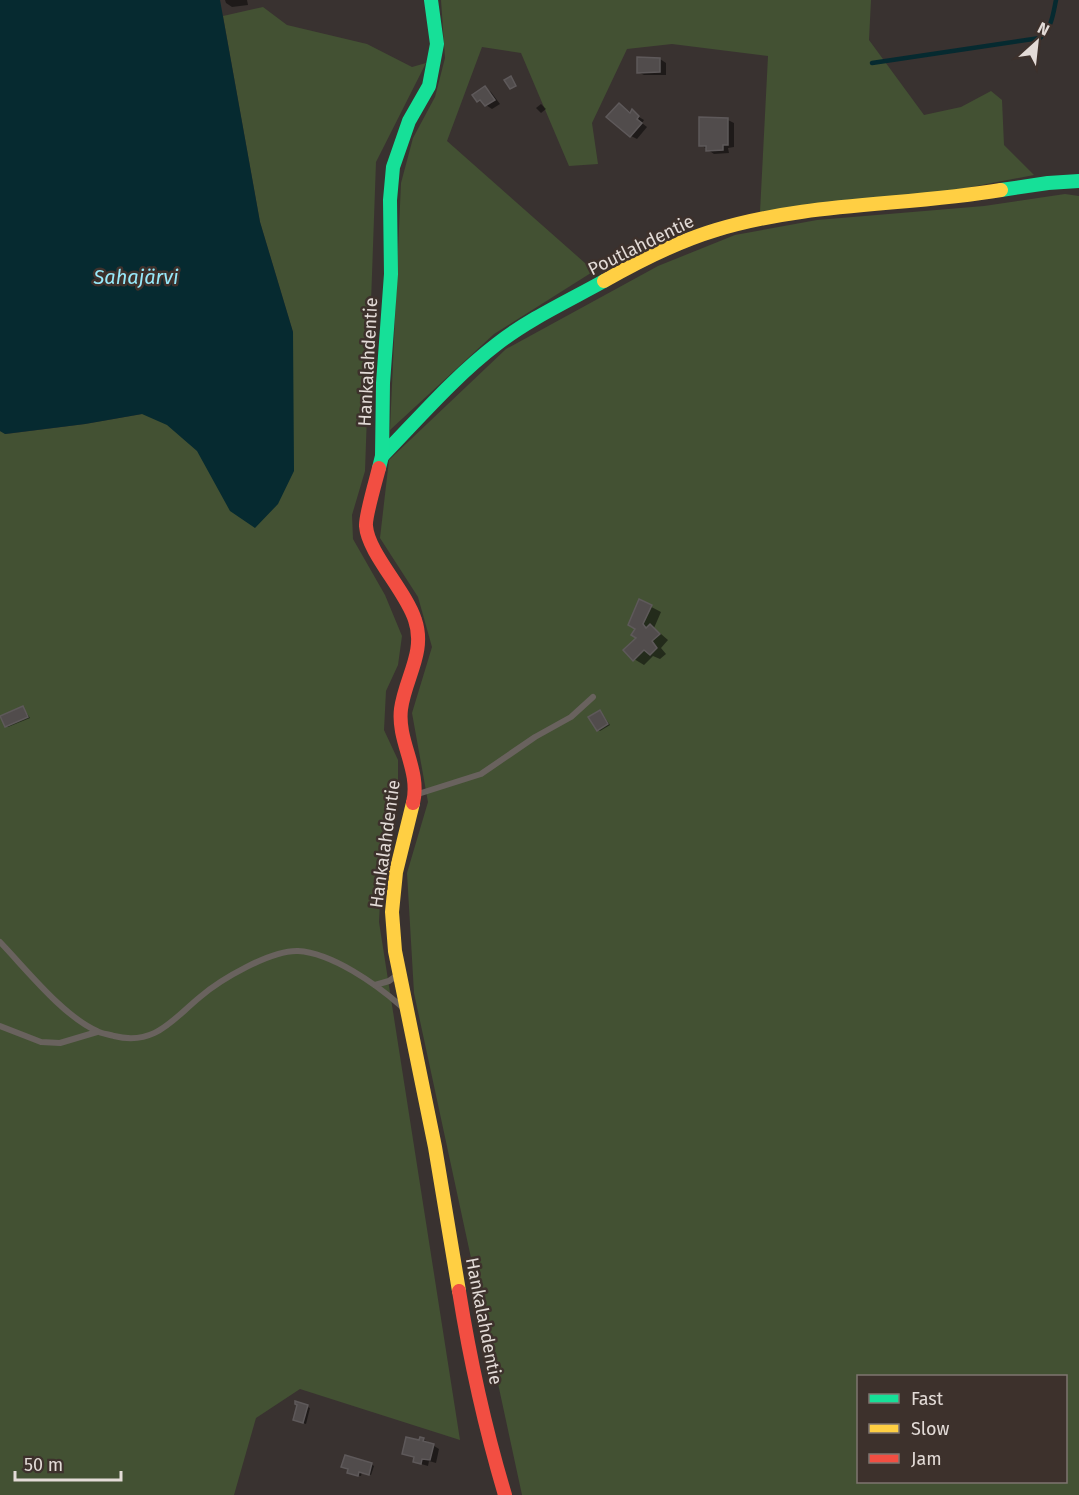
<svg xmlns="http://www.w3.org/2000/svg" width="1079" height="1495" viewBox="0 0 1079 1495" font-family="'Fira Sans',sans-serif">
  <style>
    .green { fill: #435133; fill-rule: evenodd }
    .water { fill: #062a30 }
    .shadow { fill: #0007 }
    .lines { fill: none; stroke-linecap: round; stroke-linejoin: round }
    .stream { stroke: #062a30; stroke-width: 4.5 }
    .building { fill: #514c4c; stroke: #5e595a; stroke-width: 1.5 }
    .lane { stroke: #69625e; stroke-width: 6 }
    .fast { stroke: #16e098; stroke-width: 14 }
    .slow { stroke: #ffcf43; stroke-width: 14 }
    .jam { stroke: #f24e42; stroke-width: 14 }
    .labels { text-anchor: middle; stroke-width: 5; stroke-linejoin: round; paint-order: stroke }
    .street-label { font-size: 18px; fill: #e3dbd7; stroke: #3d312c }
    .water-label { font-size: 20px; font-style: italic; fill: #97e9fa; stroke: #3d312c }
  </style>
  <rect width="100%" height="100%" fill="#393230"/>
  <!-- green -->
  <g class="green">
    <polygon points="441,0 871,0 869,40 924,115 961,107 991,91 1002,100 1004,145 1034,175 945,192 760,212 768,56 672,44 627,49 592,123 598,164 569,166 521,53 482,47 447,141 594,271 494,334 390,430 401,183 413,138 435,97 445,58"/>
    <polygon points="263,7 287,25 367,44 412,67 426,63 376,162 365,471 352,515 353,539 385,595 402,636 398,665 386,691 384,730 398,760 398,797 382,863 379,922 460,1440 300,1389 256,1418 234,1495 0,1495 0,431 6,434 85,424 142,414 293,332 260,222 223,16"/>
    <path d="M1065,194L1079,196V1495H522L414,993L407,873L428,802L412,713L432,647L418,597L380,538L389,460L506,349L658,266L735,235L817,220L984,206ZM858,1376H1066V1482H858Z"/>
  </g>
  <!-- water -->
  <polygon class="water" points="0,0 220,0 260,222 293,332 294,471 278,504 255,528 230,511 197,451 167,425 142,414 85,424 5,434 0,431"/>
  <!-- shadow -->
  <g class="shadow">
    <polygon points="225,0 247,0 248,5 232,7 226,3"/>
    <polygon points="660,59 666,63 666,75 644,75 638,72"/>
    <polygon points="485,88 491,92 500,104 492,109 478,100"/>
    <polygon points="541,104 546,109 541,113 536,108"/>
    <polygon points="619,105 644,120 642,123 647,127 637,139 631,136"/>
    <polygon points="728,120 734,123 734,147 728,148 729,153 714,154 701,145"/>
    <polygon points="640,601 661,612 654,628 668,640 661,648 666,654 660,659 653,656 644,665 634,659 638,638 636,628"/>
    <polygon points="23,708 30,718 8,727 6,726"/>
    <polygon points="600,711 610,725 600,731 598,730"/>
    <polygon points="299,1404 310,1408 306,1424 297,1421"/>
    <polygon points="423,1439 439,1449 436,1463 429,1461 428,1466 421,1464 415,1461 416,1458 404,1454"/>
    <polygon points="371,1464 374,1466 371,1475 362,1472 361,1476 351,1474"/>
  </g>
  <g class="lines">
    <!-- stream -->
    <path class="stream" d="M872,63L1040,38C1052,28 1053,14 1056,0"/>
  </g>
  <!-- building -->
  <g class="building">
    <polygon points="637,57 660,58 660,72 637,73"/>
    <polygon points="511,76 516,86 510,89 504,80"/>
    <polygon points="485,86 495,100 485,106 480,100 477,102 472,95"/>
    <polygon points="619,103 630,113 632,109 639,116 637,119 642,123 630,137 606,117"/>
    <polygon points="699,117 728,118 728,145 723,145 723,150 706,151 706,146 699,146"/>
    <polygon points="639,599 652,605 643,624 646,628 650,624 660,634 652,641 657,648 650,655 644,650 633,661 623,650 636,638 631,635 635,629 628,625"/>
    <polygon points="23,706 28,717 5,727 0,716"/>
    <polygon points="600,710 608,724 597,731 588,717"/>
    <polygon points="295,1401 308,1405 303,1423 293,1420 297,1405 295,1404"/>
    <polygon points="406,1437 419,1440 420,1437 424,1438 423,1441 434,1444 430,1460 422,1459 421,1464 413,1462 414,1457 402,1454"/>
    <polygon points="345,1455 372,1463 369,1475 359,1472 358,1476 347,1473 348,1469 341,1467"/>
  </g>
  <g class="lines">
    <!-- lane -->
    <g class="lane">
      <polyline points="418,794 481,774 535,737 571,717 593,697"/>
      <path d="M0,942C26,969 63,1016 97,1031C102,1034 109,1034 114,1036C155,1046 172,1020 200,997C221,979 271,950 298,951C332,953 376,984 401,1006"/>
      <polyline points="375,985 389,981 396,976"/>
      <polyline points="0,1026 41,1042 60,1043 97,1032"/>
    </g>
    <!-- fast -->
    <g class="fast">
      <polyline points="1001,190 1048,183 1079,181"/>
      <path d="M382,456C419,418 454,377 497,344C529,319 568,301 604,281"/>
      <polyline points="379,468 382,456 383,383 391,274 390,200 393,167 409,121 429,86 437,44 431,0"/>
    </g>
    <!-- slow -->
    <g class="slow">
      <path d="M604,281C639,261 676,242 716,230C808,202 907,206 1001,190"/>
      <polyline points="413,803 396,872 392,912 395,951 435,1147 459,1291"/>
    </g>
    <!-- jam -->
    <g class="jam">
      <path d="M379,468C376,480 365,517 366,526C368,553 406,591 415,620C426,652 405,678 401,709C397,742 421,770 413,803"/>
      <path d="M459,1291C470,1360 485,1428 505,1495"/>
    </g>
  </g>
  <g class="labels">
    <!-- street labels -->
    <g class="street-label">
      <text transform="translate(641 245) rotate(-26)" y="6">Poutlahdentie</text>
      <text transform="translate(368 362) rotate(-87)" y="6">Hankalahdentie</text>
      <text transform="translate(385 844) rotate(-82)" y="6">Hankalahdentie</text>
      <text transform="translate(484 1321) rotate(79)" y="6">Hankalahdentie</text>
    </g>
    <!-- water labels -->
    <g class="water-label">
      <text x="136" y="284">Sahajärvi</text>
    </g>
  </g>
  <!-- legend -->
  <rect x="857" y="1375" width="210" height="108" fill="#3d312c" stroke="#7f7570" stroke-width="1.5"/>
  <rect x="869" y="1394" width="30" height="9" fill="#16e098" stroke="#7f7570" stroke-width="1.5"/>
  <text x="911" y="1405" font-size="18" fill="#e3dbd7">Fast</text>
  <rect x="869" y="1424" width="30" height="9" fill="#ffcf43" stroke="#7f7570" stroke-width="1.5"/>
  <text x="911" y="1435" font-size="18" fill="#e3dbd7">Slow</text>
  <rect x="869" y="1454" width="30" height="9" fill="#f24e42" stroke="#7f7570" stroke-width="1.5"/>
  <text x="911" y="1465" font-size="18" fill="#e3dbd7">Jam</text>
  <!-- north arrow -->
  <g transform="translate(1037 42) rotate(27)" stroke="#3d312c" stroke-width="4.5" paint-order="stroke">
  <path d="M0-4.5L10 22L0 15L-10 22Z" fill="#e3dbd7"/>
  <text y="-9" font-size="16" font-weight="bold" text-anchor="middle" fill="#e3dbd7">N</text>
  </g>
  <!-- scale -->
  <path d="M15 1471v9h106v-9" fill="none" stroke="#e3dbd7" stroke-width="3"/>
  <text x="24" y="1471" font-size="18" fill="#e3dbd7" stroke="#3d312c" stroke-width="4.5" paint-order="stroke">50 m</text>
</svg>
